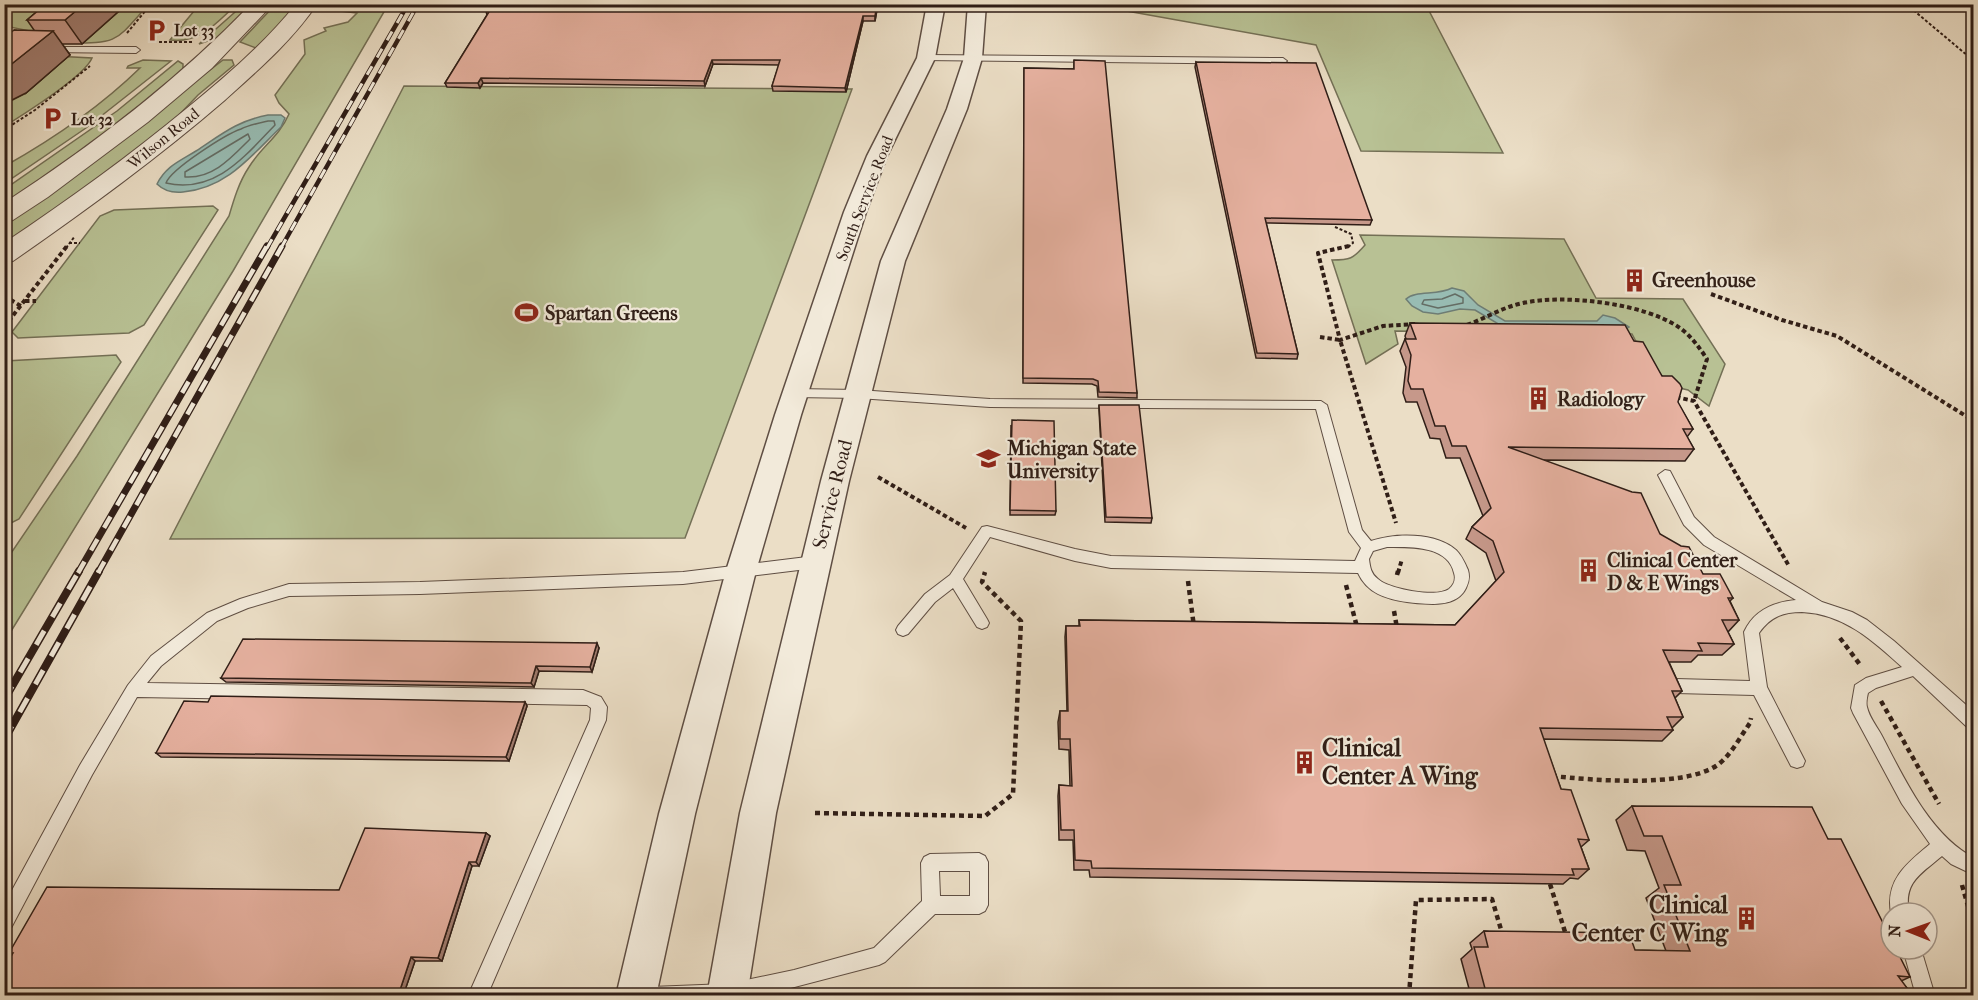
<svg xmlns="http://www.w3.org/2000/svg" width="1978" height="1000" viewBox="0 0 1978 1000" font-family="'IM FELL French Canon',serif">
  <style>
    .green { fill: #b8c194; stroke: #747056; stroke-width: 1.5 }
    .water { fill: #98bcb3; stroke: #6e7d75; stroke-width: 1.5 }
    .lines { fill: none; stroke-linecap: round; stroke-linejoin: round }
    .shore { stroke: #646d65; stroke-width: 1.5 }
    .service-casing { stroke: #5f4e43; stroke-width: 2 }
    .minor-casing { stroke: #5f4e43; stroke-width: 3 }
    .tertiary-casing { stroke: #5f4e43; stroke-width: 2 }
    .path-far2 { stroke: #301e17; stroke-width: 2; stroke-dasharray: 3 2; stroke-linecap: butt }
    .path-far1 { stroke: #301e17; stroke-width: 4; stroke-dasharray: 4.5 3; stroke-linecap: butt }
    .path { stroke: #301e17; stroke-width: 4.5; stroke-dasharray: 5 4; stroke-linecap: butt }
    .service { fill: #f2eada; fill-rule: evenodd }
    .minor { fill: #f2eada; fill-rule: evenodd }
    .tertiary { fill: #f2eada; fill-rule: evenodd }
    .rail-far2-casing { stroke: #301e17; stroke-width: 4.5 }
    .rail-far1-casing { stroke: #301e17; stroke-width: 7 }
    .rail-casing { stroke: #301e17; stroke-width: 8 }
    .rail-far2 { stroke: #f2eada; stroke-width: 3; stroke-dasharray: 10; stroke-linecap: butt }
    .rail-far1 { stroke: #f2eada; stroke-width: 4.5; stroke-dasharray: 13; stroke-linecap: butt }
    .rail { stroke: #f2eada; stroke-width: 5; stroke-dasharray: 16; stroke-linecap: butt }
    .wall { fill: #c6988a; stroke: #301e17; stroke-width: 1.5 }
    .shaded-wall { fill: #a17c70; stroke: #301e17; stroke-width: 1.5 }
    .building { fill: #e6b1a0; stroke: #301e17; stroke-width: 1.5 }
    .labels { text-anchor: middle; stroke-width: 4.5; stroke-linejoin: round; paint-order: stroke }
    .far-poi-label { font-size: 16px; font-weight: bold; fill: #301e17; stroke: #f2eada; text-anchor: start }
    .far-street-label { font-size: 16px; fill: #301e17; stroke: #f2eada }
    .poi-label { font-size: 20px; font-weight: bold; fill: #301e17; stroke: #f2eada; text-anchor: start }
    .street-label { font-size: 20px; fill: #301e17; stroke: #f2eada }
    .near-poi-label { font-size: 24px; font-weight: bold; fill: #301e17; stroke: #f2eada; text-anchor: start }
  </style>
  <rect width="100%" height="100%" fill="#ebdec6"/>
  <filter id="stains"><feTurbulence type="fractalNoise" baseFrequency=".00333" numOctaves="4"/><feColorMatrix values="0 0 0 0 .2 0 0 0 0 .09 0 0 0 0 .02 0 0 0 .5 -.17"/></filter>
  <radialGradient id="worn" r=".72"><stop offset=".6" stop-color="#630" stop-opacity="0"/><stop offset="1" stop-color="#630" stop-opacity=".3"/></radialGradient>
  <!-- green -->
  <g class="green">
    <polygon points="4,5 81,5 49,35 5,26"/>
    <path d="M121,5H148C115,42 119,43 69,43Z"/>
    <path d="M186,5L187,4L236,5C216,23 200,44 170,40L199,5Z"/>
    <polygon points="243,5 253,5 219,37 199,44"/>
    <polygon points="275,5 298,5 288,18 256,48 240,42"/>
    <path d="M338,5H388L233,271L5,641V562L77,456L229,216C234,199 239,182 249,167C261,147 279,137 289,114L279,103L275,95L305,54L304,40L326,31L324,28L348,22L357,13L331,10Z"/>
    <polygon points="1093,5 1426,5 1503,153 1361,151 1316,45"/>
    <path d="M54,56L92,58C84,77 24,114 5,126V104L26,93L55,68Z"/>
    <path d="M143,60L171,61L86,128L5,183V166C53,139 100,107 140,68H127L128,66Z"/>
    <polygon points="223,60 232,60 234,65 198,95 177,117 86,189 5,247 5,224 39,201"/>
    <polygon points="178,61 183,64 183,71 119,124 5,205 5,189 117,111"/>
    <polygon points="404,86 852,89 685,538 170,539"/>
    <polygon points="213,206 218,210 144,325 129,333 18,338 12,332 100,216 114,210"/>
    <path d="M1360,235L1564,239L1596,298L1683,299L1725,364L1709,406L1688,390L1658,383L1632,334L1395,331L1398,344L1366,364L1332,260C1350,260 1353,259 1365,245Z"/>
    <polygon points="116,355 121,362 19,519 5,526 5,361"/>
  </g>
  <!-- water -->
  <g class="water">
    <path d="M268,115H281L285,118L281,127C251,156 227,188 183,192C173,193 164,191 157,184C166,166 180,161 196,151C222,134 237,121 268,115Z"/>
    <path d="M1452,288L1464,291L1478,305L1505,321H1597L1603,315L1615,318L1629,327L1626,329L1500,325L1475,310L1460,309L1438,314L1423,312L1412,306L1406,299C1416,290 1437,296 1452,288Z"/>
  </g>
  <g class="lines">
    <!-- shore -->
    <g class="shore">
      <path d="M268,121H274L275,125C244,157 215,194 166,183C171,169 226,134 241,129C249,125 259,123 268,121Z"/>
      <path d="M248,134L250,139C232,157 213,179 185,177V172Z"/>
      <polygon points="1455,294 1463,298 1463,303 1438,308 1422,304 1424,300 1442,299"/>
    </g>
    <defs>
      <g id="service">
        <polygon points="45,47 136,47 140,50 136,53 48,52 45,51"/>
        <polygon points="926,55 1283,58 1287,61 1283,64 923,60 922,58"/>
        <path d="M794,389L858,390L990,399L1321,401L1327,405L1362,530L1371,541C1395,533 1435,532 1456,550C1462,556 1465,563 1468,570C1470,577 1469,582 1466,588C1456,609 1426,604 1407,602C1386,599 1367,593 1358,573L1111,568L1075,561L990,537L963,579L987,619L989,623L987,627L982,629L977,627L953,588L935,602L908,634L903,636L898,634L896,630L898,626L925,594L950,575L982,527L987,526L1075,549L1111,556L1355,561L1361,548L1349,532L1316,409L990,407L858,398L794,397L788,393ZM1387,547C1409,547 1448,545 1454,573C1456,579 1454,585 1449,589C1436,598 1389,589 1378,579C1371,574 1370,567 1369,559L1373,551Z"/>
        <path d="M1665,470L1670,471L1694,517L1714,537L1822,602L1852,612L1867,620L1894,641L1974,712V730L1968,728L1913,676L1876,688L1868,693C1867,697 1866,704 1867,707C1869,717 1878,728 1882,736C1904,778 1930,835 1974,858V875L1951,864L1942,856C1921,874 1903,882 1909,913H1891C1885,880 1907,863 1930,844L1902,804L1853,713L1851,708L1855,685L1866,678L1902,667C1872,640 1844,614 1802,612C1783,612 1770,617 1759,633L1767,687L1805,761L1803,766L1797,768L1791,766L1754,695L1676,693L1671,691L1668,686L1671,681L1676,679L1750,681L1744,632C1754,610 1773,602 1796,600L1704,545L1684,525L1658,475Z"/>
        <polygon points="815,556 820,558 822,562 820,566 815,568 683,584 420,594 289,596 248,608 217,621 161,666 147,683 583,690 601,697 607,707 606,720 487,996 468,996 590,720 591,708 587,705 137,697 92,775 10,930 4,933 4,905 80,765 128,685 151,656 207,613 240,599 289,584 420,582 683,572"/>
        <path d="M979,853L985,856L988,862V905L985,911L979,914H935L885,962L879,965L760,996H642L644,989L651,987L727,984L794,970L874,948L922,901L921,863L924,857L930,854ZM939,871H970V896H940Z"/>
        <polygon points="1903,949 1921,949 1935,996 1916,996"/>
      </g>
      <g id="minor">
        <polygon points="927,4 945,4 935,58 887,156 866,212 801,415 756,571 695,814 656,996 616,996 659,814 726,571 775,415 844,212 867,156 917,58"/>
        <polygon points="968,4 986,4 982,58 967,109 905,261 849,481 776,813 747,996 707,996 740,813 821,481 881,261 947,109 964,58"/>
      </g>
      <g id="tertiary">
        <path d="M251,4H273L212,68L148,122L48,197L13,220L4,223V203C93,145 177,81 251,4Z"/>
        <path d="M296,4H317C292,41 257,71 225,100C158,158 86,210 13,261L4,263V243C67,201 128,157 186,109C225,77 264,44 296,4Z"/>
      </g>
    </defs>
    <!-- service casing -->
    <use href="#service" class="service-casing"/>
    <!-- minor casing -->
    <use href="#minor" class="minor-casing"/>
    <!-- tertiary casing -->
    <use href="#tertiary" class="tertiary-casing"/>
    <!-- path-far2 -->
    <g class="path-far2">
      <polyline points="1906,4 1974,61"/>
      <polyline points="4,29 19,31"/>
      <polyline points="127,33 151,4"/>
      <polyline points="149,42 193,42"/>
      <polyline points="4,130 35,110 90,66"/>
      <polyline points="1335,227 1351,234 1353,243 1347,248"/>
      <polyline points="69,243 80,243"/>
      <polyline points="66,248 75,236"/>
    </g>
    <!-- path-far1 -->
    <g class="path-far1">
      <polyline points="1349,246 1318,253 1340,340 1383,326 1415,324"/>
      <polyline points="1711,294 1782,320 1837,336 1974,421"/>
      <polyline points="4,296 21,306"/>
      <polyline points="25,301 36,301"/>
      <path d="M1467,325C1486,318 1503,307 1523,303C1565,294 1644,303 1680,328C1691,336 1699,347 1707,359L1694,401"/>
      <polyline points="4,327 67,246"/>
      <polyline points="1320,337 1340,340 1396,523"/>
      <polyline points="1676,397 1694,401 1789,566"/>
      <polyline points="878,477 966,528"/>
      <polyline points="1398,573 1402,559"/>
    </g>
    <!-- path -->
    <g class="path">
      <polyline points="1397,575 1398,571"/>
      <polyline points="1188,581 1194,627"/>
      <polyline points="1346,585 1357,627"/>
      <polyline points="1394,611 1397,628"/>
      <polyline points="1840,638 1861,666"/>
      <polyline points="1881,701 1939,804"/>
      <path d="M1552,776C1592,780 1681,788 1716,766C1730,757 1740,737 1750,723L1751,718"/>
      <polyline points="815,813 985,816 1013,794 1021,621 982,582 985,572"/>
      <polyline points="1550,884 1566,935"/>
      <polyline points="1962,885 1974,927"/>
      <polyline points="1409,996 1416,900 1492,899 1502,933"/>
    </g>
    <!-- service -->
    <use href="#service" class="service"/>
    <!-- minor -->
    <use href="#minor" class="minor"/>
    <!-- tertiary -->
    <use href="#tertiary" class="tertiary"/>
    <defs>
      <g id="rail-far2">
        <polyline points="267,248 408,4"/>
        <polyline points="281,248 418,4"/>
      </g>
      <g id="rail-far1">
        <polyline points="78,573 267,246"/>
        <polyline points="98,573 282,246"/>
      </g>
      <g id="rail">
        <polyline points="4,700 79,571"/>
        <polyline points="4,740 99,571"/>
      </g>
    </defs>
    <!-- rail-far2 casing -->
    <use href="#rail-far2" class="rail-far2-casing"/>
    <!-- rail-far1 casing -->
    <use href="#rail-far1" class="rail-far1-casing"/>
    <!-- rail casing -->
    <use href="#rail" class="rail-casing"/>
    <!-- rail-far2 -->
    <use href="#rail-far2" class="rail-far2"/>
    <!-- rail-far1 -->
    <use href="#rail-far1" class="rail-far1"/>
    <!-- rail -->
    <use href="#rail" class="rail"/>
  </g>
  <!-- wall -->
  <g class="wall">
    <polygon points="46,4 121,4 119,11 82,44 62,44 70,55 26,93 34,30 27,20"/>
    <polygon points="490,4 878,4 875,21 863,21 846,92 773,91 772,86 779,65 713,64 705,86 483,83 480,88 447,87 445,83 487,15 486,11"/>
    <polygon points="1074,60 1137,393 1137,398 1098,397 1097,386 1092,384 1023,383 1024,68 1074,69"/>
    <polygon points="1196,62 1372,220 1370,225 1266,223 1298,354 1297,359 1256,358 1195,67"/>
    <polygon points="1410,323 1634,341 1662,376 1693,429 1687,437 1694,449 1685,461 1543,460 1660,534 1703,574 1733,598 1730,601 1739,620 1728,632 1734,644 1722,655 1698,655 1691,662 1669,662 1682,691 1675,698 1683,717 1672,728 1673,730 1662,741 1543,739 1561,789 1589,840 1581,847 1589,869 1578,879 1570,878 1563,884 1090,877 1089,870 1074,870 1073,840 1059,840 1058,796 1059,785 1070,786 1069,750 1059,749 1058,722 1060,711 1067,711 1065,637 1066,626 1079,626 1079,620 1455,625 1496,581 1486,553 1466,539 1472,527 1483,516 1460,458 1446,458 1440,439 1430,438 1417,402 1406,402 1403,393 1406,367 1400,351 1405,339 1406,339 1405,336"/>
    <polygon points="1099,405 1152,518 1151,523 1105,522 1099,410"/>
    <polygon points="1011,425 1056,511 1055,515 1010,515"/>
    <polygon points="599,648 592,672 539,671 534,687 226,682 221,678"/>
    <polygon points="525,702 527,706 509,761 161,757 156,753"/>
    <polygon points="1632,806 1828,839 1910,977 1901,981 1913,996 1471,996 1461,959 1472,949 1470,943 1484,931 1635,950 1666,951 1646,898 1659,888 1645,851 1627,850 1616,820"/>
    <polygon points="486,833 490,836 479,866 472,866 442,961 415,961 403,996 4,996 12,955 9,953 339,890"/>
  </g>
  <!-- shaded-wall -->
  <g class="shaded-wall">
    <polygon points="4,4 10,4 4,9"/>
    <polygon points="84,4 121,4 119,11 82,44 65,20"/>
    <polygon points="877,4 878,4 875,21 875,16"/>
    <polygon points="863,16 863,21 846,92 845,88"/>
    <polygon points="53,31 70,55 26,93 4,104 4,70"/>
    <polygon points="712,60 713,64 705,86 704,81"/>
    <polygon points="481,78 483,83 480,88 478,83"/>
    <polygon points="597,643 599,648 592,672 590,667"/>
    <polygon points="536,666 539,671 534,687 531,683"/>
    <polygon points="525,702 527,706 509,761 506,757"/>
    <polygon points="486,833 490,836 479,866 476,862"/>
    <polygon points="469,862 472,866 442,961 438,958"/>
    <polygon points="411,957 415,961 403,996 398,996"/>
  </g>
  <!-- building -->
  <g class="building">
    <polygon points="46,4 84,4 65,20 27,20"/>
    <polygon points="490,4 877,4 875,16 863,16 845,88 772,86 780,60 712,60 704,81 481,78 478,83 445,83 489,12 486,11"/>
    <polygon points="14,30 53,31 4,70 4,38"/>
    <polygon points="1074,60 1105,61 1137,393 1099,392 1098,381 1093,379 1023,378 1024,68 1074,69"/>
    <polygon points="1196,62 1316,63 1372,220 1265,218 1298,354 1257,353"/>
    <polygon points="1410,323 1625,325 1634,341 1643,342 1662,376 1672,376 1680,384 1682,388 1678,402 1693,429 1683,429 1694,449 1508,447 1632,492 1641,493 1660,534 1681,546 1689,547 1703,574 1720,574 1733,598 1728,598 1739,620 1722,620 1734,644 1698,643 1702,651 1663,650 1682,691 1672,691 1683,717 1667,717 1673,730 1540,728 1561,789 1571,790 1589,840 1578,839 1589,869 1572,869 1574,875 1092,868 1091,861 1075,860 1074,830 1061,830 1059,785 1072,786 1070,739 1060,739 1060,711 1068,711 1066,626 1080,626 1079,620 1455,625 1504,572 1493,541 1472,527 1491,508 1466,446 1452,446 1445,426 1435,426 1423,389 1411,389 1408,381 1411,355 1405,339 1416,339"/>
    <polygon points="1099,405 1139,405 1152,518 1106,517"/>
    <polygon points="1012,420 1054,421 1056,511 1010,510"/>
    <polygon points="243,639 597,643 590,667 536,666 531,683 221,678"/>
    <polygon points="211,696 525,702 506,757 156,753 184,701 208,702"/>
    <polygon points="1632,806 1812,807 1828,839 1841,839 1891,939 1891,949 1896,949 1910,977 1898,976 1913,996 1487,996 1474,947 1488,947 1484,931 1629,933 1635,950 1690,951 1664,885 1681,885 1662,836 1644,836"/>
    <polygon points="365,828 486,833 476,862 469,862 438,958 411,957 398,996 4,996 4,968 13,953 9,953 47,887 339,890"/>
  </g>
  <!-- icons -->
  <defs>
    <symbol id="parking-bare" viewBox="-9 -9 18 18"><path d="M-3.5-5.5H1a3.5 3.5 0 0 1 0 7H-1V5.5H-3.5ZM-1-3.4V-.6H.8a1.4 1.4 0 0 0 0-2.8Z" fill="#8f2418" stroke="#f2eada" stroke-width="2.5" paint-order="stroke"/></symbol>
    <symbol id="building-bare" viewBox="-9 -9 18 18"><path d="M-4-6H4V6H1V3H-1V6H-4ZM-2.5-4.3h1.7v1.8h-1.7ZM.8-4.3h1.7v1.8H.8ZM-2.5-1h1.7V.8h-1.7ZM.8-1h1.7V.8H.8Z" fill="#8f2418" stroke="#f2eada" stroke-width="2.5" paint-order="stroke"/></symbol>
    <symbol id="stadium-bare" viewBox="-9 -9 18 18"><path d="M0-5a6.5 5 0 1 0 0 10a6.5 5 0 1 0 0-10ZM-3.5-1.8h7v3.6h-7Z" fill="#8f2418" stroke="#f2eada" stroke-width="2.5" paint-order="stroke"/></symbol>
    <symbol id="university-bare" viewBox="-9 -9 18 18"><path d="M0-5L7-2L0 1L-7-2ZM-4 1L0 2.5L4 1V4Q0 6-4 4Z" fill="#8f2418" stroke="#f2eada" stroke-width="2.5" paint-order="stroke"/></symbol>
  </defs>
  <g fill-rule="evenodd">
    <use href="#parking-bare" x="140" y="14" width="33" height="33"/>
    <use href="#parking-bare" x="36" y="102" width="33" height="33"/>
    <use href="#building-bare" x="1618" y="264" width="33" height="33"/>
    <use href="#stadium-bare" x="510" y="296" width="33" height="33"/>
    <use href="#building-bare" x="1522" y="382" width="33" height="33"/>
    <use href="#university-bare" x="972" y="442" width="33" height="33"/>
    <use href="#building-bare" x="1572" y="554" width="33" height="33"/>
    <use href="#building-bare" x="1288" y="746" width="33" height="33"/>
    <use href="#building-bare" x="1730" y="902" width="33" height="33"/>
  </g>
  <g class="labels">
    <!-- far-poi labels -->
    <g class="far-poi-label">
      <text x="174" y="36">Lot 33</text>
      <text x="71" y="125">Lot 32</text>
    </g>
    <!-- far-street labels -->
    <g class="far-street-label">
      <text transform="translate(163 138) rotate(-39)" y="6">Wilson Road</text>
      <text transform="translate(864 198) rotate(-69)" y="6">South Service Road</text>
    </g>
    <!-- poi labels -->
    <g class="poi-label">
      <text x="1652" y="287">Greenhouse</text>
      <text x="545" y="320">Spartan Greens</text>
      <text x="1557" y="406">Radiology</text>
      <text x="1007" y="455">Michigan State<tspan x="1007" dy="23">University</tspan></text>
      <text x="1607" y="567">Clinical Center<tspan x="1607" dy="23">D &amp; E Wings</tspan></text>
    </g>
    <!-- street labels -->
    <g class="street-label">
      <text transform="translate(832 494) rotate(-76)" y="7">Service Road</text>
    </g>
    <!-- near-poi labels -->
    <g class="near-poi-label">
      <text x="1322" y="756">Clinical<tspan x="1322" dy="28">Center A Wing</tspan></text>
      <text x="1728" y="913" text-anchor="end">Clinical<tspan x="1728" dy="28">Center C Wing</tspan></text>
    </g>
  </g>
  <!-- margin -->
  <rect width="1978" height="1000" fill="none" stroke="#ebdec6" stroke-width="24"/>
  <rect x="6" y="6" width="1966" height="988" fill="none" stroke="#301e17" stroke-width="3"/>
  <rect x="12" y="12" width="1954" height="976" fill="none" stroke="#301e17" stroke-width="1.5"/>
  <!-- north arrow -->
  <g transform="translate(1909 931) rotate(271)"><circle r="28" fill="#f2eada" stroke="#a4988c" stroke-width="1.5"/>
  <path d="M0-4.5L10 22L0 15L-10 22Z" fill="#8f2418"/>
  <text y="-9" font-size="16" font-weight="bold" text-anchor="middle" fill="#301e17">N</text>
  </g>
  <rect width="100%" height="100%" filter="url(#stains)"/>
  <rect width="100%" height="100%" fill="url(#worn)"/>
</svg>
